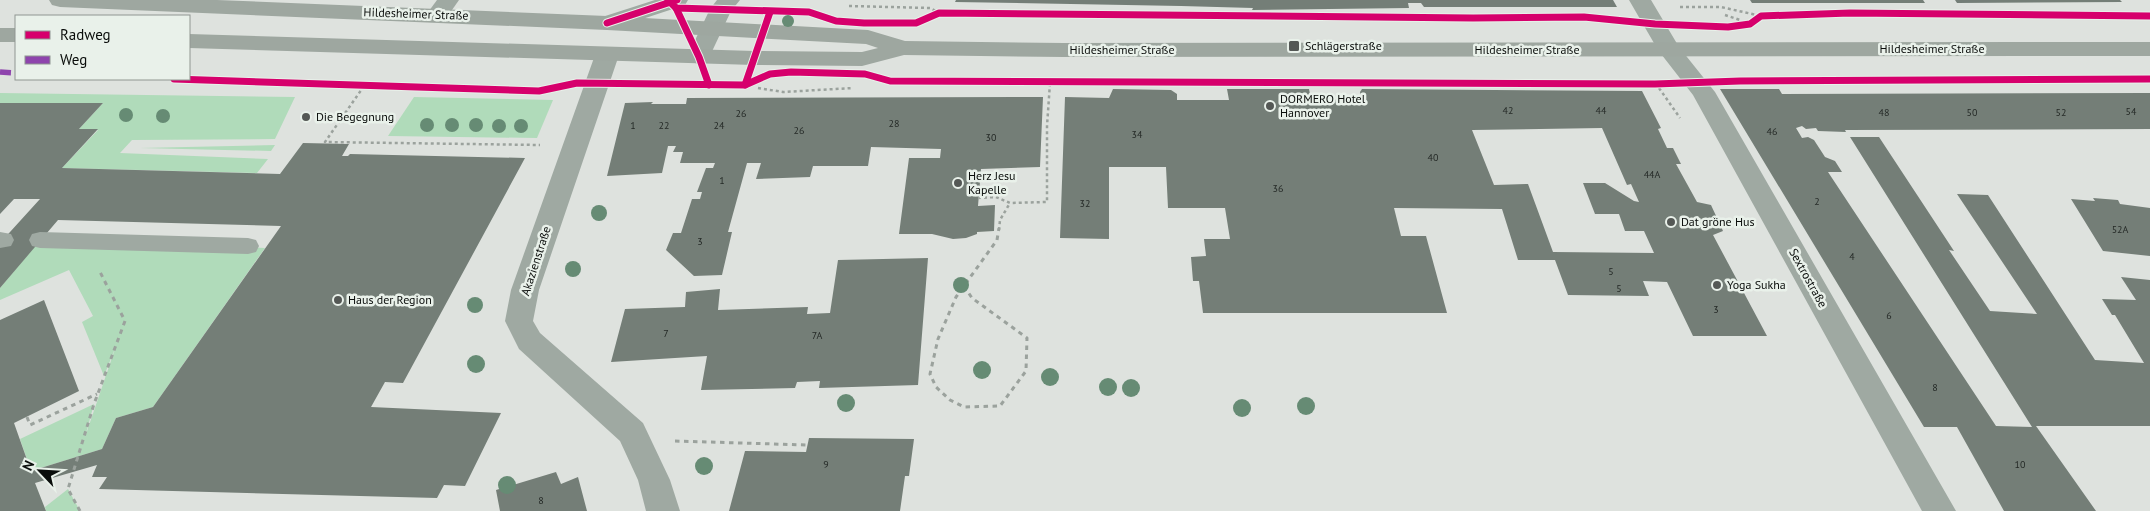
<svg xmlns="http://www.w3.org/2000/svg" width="2150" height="511" viewBox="0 0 2150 511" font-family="'PT Sans',sans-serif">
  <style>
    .green { fill: #b0dbba }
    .building { fill: #747e77; fill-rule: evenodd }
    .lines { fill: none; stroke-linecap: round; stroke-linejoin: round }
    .path-far1 { stroke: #9ba29d; stroke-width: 2.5; stroke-dasharray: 3 3; stroke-linecap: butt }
    .path { stroke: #9ba29d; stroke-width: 3; stroke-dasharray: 4.5 4.5; stroke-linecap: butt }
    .service { fill: #9fa9a2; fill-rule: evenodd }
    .minor { fill: #9fa9a2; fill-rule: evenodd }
    .secondary { fill: #9ea7a0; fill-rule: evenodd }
    .quiet { stroke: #8e44ad; stroke-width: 5.5; stroke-dasharray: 11 5.5; stroke-linecap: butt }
    .cycleway-casing { stroke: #e9f1ea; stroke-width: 9 }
    .cycleway { stroke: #d6006c; stroke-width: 7 }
    .tree { fill: #668b74 }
    .poi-dot { fill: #545855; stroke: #e9f1ea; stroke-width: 2 }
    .labels { text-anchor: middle; stroke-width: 5; stroke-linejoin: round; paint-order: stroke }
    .number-label { font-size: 10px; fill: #242926 }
    .street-label { font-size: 12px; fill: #0a0d0b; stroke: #e9f1ea }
    .poi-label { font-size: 12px; fill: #0a0d0b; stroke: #e9f1ea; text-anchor: start }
  </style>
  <rect width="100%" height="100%" fill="#dee2de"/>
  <!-- green -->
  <g class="green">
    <polygon points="0,93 295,97 275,139 132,140 120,153 268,159 257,173 62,168 98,130 79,129 103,103 0,103"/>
    <polygon points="414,97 553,100 537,138 388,136"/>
    <polygon points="275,145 271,151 140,148"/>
    <polygon points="40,240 265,248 153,407 116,418 102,449 31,471 20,439 94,404 85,437 116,346 104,376 82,322 93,316 69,270 0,300 0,288"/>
    <polygon points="68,489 80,511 46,511 45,507"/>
  </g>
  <!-- building -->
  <g class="building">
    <polygon points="956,0 1613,0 1617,7 1424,7 1421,3 1408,3 1409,8 1252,10 1253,8 1181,6 955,2"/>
    <polygon points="1750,0 1923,0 1925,3 1752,3"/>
    <polygon points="1955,0 2120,0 2122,2 1957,3"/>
    <path d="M1113,89L1171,90L1177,94V100H1229L1227,89H1309L1311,99L1362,100L1360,92L1362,89L1642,91L1661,128L1658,129L1667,148H1673L1681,164H1676L1697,202L1711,205L1723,231L1713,235L1767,336H1693L1667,282L1643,281L1649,296L1568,295L1555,260H1518L1502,209L1394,208L1401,236H1426L1447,313H1203L1199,281H1193L1191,257L1206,256L1204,239H1230L1225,208H1168L1166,167H1109V239L1060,238L1065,97L1109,98ZM1602,128L1627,185L1631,184L1639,202L1634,201L1605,183H1583L1595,214H1619L1625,231H1644L1654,253L1553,252L1528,184L1494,185L1472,130Z"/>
    <polygon points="1720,89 1779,89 1782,94 2150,93 2150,129 1845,130 1846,132 1818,131 1816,128 1806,129 1802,126 1796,128 1802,138 1808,137 1814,140 1825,157 1835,161 1842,172 1828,172 1996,426 2032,427 1850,137 1879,137 1954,251 1949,250 1990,311 2037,314 1957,194 1988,195 2095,360 2144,363 2115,315 2112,315 2102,299 2136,300 2121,277 2150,280 2150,426 2036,426 2096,511 2004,511 1957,427 1924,427"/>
    <polygon points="1043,97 1040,167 981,169 978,206 995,205 994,231 977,232 977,234 966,238 953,239 932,234 899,234 909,158 940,158 941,149 871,147 868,166 813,166 810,177 756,179 761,163 747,163 728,232 732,232 722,275 694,276 666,250 673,233 681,233 692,199 700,199 702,192 697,192 706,168 713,168 715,163 680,163 683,152 673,152 676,146 668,146 662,173 607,176 625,103 653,102 651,104 686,104 687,98"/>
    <polygon points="0,103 103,103 79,129 98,129 62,168 280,174 303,143 349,144 342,156 348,156 350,154 525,158 403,383 385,382 371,407 501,413 465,486 444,485 437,498 99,489 107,477 92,477 97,465 35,483 46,511 0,511 0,320 44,300 79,391 14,423 31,471 102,449 116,418 153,407 281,226 58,220 0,288 0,243 40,199 14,199 0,214"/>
    <polygon points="2093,198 2118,200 2120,204 2150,208 2150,256 2103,251 2071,199 2095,201"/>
    <polygon points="928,258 918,385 819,388 820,381 797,382 795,388 701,390 707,356 611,362 625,309 685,307 686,292 720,289 718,310 808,307 807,314 830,313 838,260"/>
    <polygon points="809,438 914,439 909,476 905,476 900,511 729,511 745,451 806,452"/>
    <polygon points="556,472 561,484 578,477 587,511 500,511 496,490"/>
  </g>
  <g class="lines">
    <!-- path-far1 -->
    <g class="path-far1">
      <polyline points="849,6 930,8 939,13"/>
      <polyline points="1680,7 1721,7 1761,16"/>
      <polyline points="1725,15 1740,20"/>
      <polyline points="364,86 325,142 540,145"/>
      <polyline points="758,88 783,92 853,88"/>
      <polyline points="1659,88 1680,118"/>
      <polyline points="978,198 996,197 1010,203 1047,202 1047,126 1050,83"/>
      <polyline points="999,230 1000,220 1010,203"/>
    </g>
    <!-- path -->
    <g class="path">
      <polyline points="964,286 972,298 1027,338 1026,371 1000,406 964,407 950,400 936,387 930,374 938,339 956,297 997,240 999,228"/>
      <polyline points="27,417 30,425 97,394"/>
      <polyline points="675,441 807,445"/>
      <polyline points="80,511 68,489 94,404 125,321 99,270"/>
    </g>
    <!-- service -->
    <g class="service">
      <polygon points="0,232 11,234 14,240 11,246 0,248"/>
      <polygon points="40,232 248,238 256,240 259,246 256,252 248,254 40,248 32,246 29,240 32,234"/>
    </g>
    <!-- minor -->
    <g class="minor">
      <polygon points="437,0 459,0 445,20 437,22 429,20 426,15"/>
      <polygon points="655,0 688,0 685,5 615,28 607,30 599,28 596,23 599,18"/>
      <polygon points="717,0 740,0 731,11 707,62 699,64 691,62 687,57 710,9"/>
      <polygon points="1629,0 1651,0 1679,47 1715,92 1956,511 1922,511 1693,95 1658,50"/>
      <polygon points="607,48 615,50 619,55 539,290 533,321 540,333 643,423 670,480 680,511 646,511 638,480 620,441 519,349 505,321 511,290 595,55 599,50"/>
    </g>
    <!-- secondary -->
    <g class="secondary">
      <polygon points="49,0 217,0 607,16 868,30 905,41 1064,43 2150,42 2150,56 1064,57 904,55 862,66 754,65 189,48 189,34 754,51 862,52 878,48 866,44 607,30 60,7 52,5"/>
      <rect x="0" y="28" width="16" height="14"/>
    </g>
    <!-- quiet -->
    <polyline class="quiet" points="0,72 16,73"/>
    <defs>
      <g id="cycleway">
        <polyline points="668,0 676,8 809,12 836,21 864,23 916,23 939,13 1473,18 1584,17 1655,24 1728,27 1750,24 1761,16 1850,13 2150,16"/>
        <polyline points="676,8 699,57 709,85"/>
        <polyline points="607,23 677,0"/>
        <polyline points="174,79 539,91 577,83 745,85 770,74 791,72 865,74 890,81 1655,84 1740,81 2150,79"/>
        <polyline points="745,85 770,12"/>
      </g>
    </defs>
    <!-- cycleway casing -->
    <use href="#cycleway" class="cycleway-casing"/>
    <!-- cycleway -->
    <use href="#cycleway" class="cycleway"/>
  </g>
  <!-- trees -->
  <g class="tree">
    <circle cx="788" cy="21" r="6"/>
    <circle cx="126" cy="115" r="7"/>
    <circle cx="163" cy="116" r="7"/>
    <circle cx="427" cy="125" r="7"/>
    <circle cx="452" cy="125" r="7"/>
    <circle cx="476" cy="125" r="7"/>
    <circle cx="499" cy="126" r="7"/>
    <circle cx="521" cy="126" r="7"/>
    <circle cx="599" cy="213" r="8"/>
    <circle cx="573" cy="269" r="8"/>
    <circle cx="961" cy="285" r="8"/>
    <circle cx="475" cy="305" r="8"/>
    <circle cx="476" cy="364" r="9"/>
    <circle cx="982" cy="370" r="9"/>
    <circle cx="1050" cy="377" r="9"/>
    <circle cx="1108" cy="387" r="9"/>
    <circle cx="1131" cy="388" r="9"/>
    <circle cx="846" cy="403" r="9"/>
    <circle cx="1306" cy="406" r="9"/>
    <circle cx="1242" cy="408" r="9"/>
    <circle cx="704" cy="466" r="9"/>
    <circle cx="507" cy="485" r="9"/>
  </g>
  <!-- markers -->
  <g class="poi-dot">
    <rect x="1288" y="40" width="12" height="12" rx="2.5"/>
    <circle cx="1270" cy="106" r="5"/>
    <circle cx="306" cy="117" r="5"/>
    <circle cx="958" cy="183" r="5"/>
    <circle cx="1671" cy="222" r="5"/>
    <circle cx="1717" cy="285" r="5"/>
    <circle cx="338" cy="300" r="5"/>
  </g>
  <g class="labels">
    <!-- number labels -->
    <g class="number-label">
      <text x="1508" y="114">42</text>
      <text x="1601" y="114">44</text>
      <text x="2131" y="115">54</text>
      <text x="1884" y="116">48</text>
      <text x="1972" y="116">50</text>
      <text x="2061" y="116">52</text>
      <text x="741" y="117">26</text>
      <text x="894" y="127">28</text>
      <text x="633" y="129">1</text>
      <text x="664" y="129">22</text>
      <text x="719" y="129">24</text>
      <text x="799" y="134">26</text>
      <text x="1772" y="135">46</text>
      <text x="1137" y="138">34</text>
      <text x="991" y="141">30</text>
      <text x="1433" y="161">40</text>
      <text x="1652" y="178">44A</text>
      <text x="722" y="184">1</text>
      <text x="1278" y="192">36</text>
      <text x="1817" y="205">2</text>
      <text x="1085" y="207">32</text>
      <text x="2120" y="233">52A</text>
      <text x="700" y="245">3</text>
      <text x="1852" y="260">4</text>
      <text x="1611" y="275">5</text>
      <text x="1619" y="292">5</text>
      <text x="1716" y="313">3</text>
      <text x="1889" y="319">6</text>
      <text x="666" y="337">7</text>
      <text x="817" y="339">7A</text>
      <text x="1935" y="391">8</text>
      <text x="826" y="468">9</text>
      <text x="2020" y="468">10</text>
      <text x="541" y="504">8</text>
    </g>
    <!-- street labels -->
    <g class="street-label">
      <text transform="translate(416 14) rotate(2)" y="4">Hildesheimer Straße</text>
      <text x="1932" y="53">Hildesheimer Straße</text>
      <text x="1122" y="54">Hildesheimer Straße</text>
      <text x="1527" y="54">Hildesheimer Straße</text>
      <text transform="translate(536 261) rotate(-72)" y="4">Akazienstraße</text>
      <text transform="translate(1808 278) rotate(61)" y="4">Sextrostraße</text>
    </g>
    <!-- poi labels -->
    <g class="poi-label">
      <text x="1305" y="50">Schlägerstraße</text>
      <text x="1280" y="103">DORMERO Hotel<tspan x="1280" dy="14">Hannover</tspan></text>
      <text x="316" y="121">Die Begegnung</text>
      <text x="968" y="180">Herz Jesu<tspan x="968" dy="14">Kapelle</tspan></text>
      <text x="1681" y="226">Dat gröne Hus</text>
      <text x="1727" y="289">Yoga Sukha</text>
      <text x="348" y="304">Haus der Region</text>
    </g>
  </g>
  <!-- legend -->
  <rect x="15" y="15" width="175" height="65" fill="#e9f1ea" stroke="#909691"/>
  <rect x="25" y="31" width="25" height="8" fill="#d6006c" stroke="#909691"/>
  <text x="60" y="40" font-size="15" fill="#0a0d0b">Radweg</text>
  <rect x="25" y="56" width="25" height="8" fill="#8e44ad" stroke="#909691"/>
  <text x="60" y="65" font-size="15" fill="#0a0d0b">Weg</text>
  <!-- north arrow -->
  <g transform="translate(40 471) rotate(295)" stroke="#e9f1ea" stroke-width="4" paint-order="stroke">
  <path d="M0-4L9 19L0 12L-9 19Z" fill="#0a0d0b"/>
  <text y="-8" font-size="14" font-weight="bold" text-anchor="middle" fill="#0a0d0b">N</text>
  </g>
</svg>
